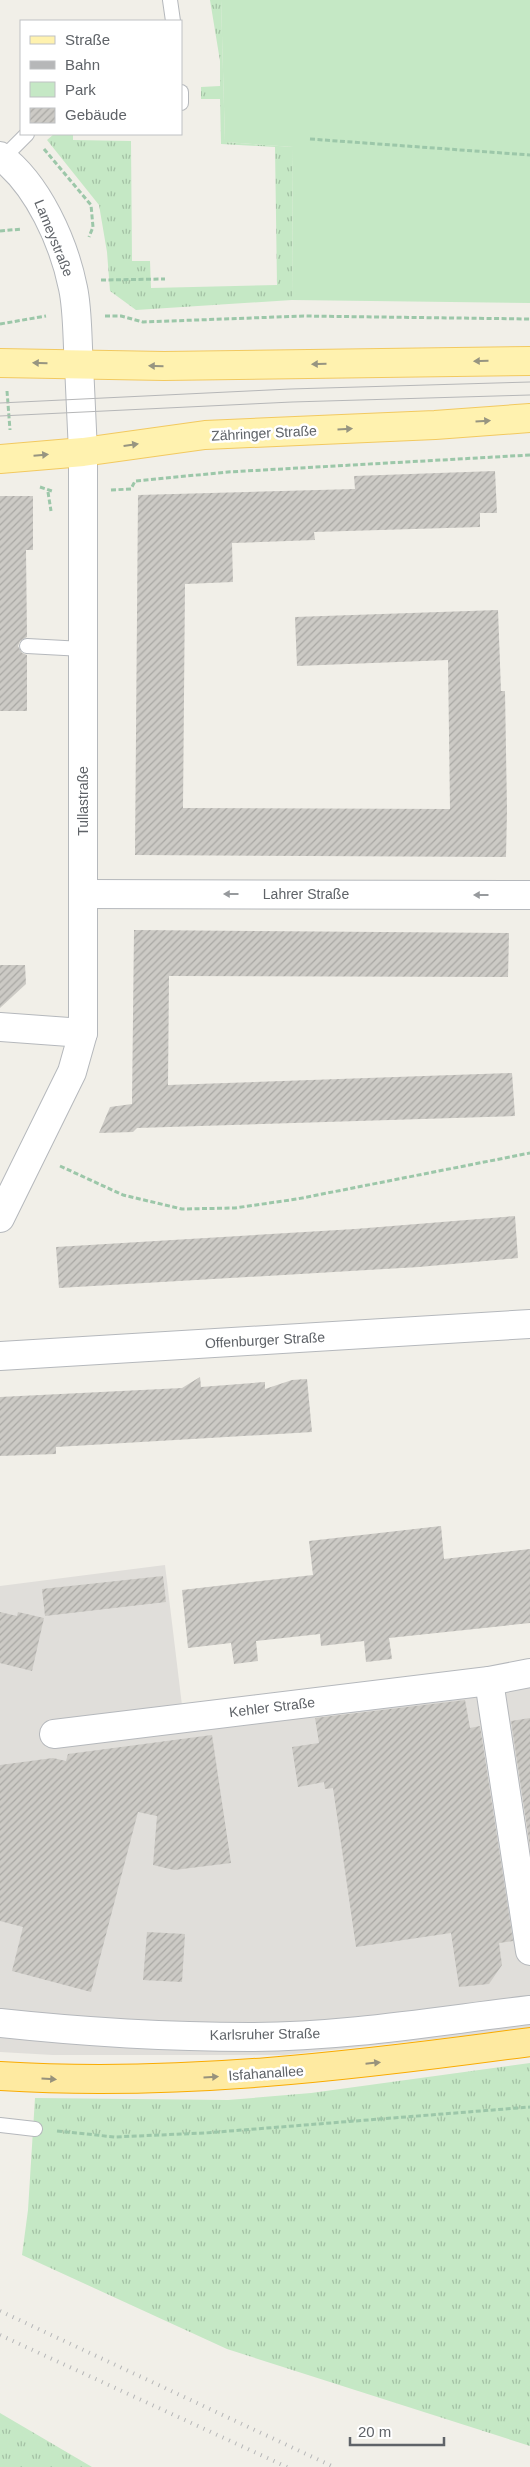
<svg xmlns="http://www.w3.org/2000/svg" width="530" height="2467" viewBox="0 0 530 2467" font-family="Arial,sans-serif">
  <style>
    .industrial { fill: #e0deda }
    .grass { fill: url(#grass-tufts) }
    .green { fill: #c5e8c5 }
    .building { fill: url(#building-hatch) }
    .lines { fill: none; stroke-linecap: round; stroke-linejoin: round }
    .service-casing { stroke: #b5b8bc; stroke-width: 16 }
    .minor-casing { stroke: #b5b8bc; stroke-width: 30 }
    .tertiary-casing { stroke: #b5b8bc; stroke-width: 30 }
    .primary-casing { stroke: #f2c960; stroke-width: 30 }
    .trunk-casing { stroke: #f9ab00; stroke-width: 30 }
    .path { stroke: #9cc7a9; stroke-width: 3; stroke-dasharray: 5 2.5; stroke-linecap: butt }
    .service { stroke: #fff; stroke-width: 14 }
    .minor { stroke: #fff; stroke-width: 28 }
    .tertiary { stroke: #fff; stroke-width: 28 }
    .primary { stroke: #fff2af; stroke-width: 28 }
    .trunk { stroke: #feeaa1; stroke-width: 28 }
    .tram { stroke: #b6b7b8; stroke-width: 1 }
    .rail { stroke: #b6b7b8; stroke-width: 4; stroke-dasharray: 1 6; stroke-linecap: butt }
    .oneway { fill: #979581 }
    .oneway2 { fill: #979a9d }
    .oneway3 { fill: #97927c }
    .labels { text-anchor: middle; stroke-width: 5; stroke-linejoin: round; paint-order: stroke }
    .street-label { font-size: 14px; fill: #5f6368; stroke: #fff }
  </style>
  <defs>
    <pattern id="grass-tufts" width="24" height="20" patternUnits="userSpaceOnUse" patternTransform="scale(1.25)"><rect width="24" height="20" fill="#c5e8c5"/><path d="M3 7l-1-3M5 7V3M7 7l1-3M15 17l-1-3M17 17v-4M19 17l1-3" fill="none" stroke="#a3c0a4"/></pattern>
    <pattern id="building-hatch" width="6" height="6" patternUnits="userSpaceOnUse" patternTransform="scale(1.25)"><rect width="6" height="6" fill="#cccac5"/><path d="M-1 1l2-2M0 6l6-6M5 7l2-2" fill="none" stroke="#a9a8a4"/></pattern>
  </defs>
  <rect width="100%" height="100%" fill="#f1efe8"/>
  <!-- industrial -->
  <polygon class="industrial" points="165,1565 184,1722 530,1683 530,2029 284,2055 53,2055 0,2052 0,1586"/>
  <!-- grass -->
  <g class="grass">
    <polygon points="210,0 221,0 225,142 293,147 292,300 136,310 110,291 107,252 99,205 47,140 54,134 73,134 73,140 131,141 132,261 150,261 151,288 277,285 275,147 221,144 220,99 201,99 201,87 220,86 220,61"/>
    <polygon points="530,2063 530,2446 227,2349 22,2255 28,2210 35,2098 228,2100 311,2093"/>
    <polygon points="0,2413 92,2467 0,2467"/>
  </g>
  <!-- green -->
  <polygon class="green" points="221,0 530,0 530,303 292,300 293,147 225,142"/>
  <!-- building -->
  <g class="building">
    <polygon points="495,471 497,513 480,513 480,527 314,532 315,540 232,543 233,582 185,584 183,808 450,809 448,660 297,666 295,617 498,610 501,691 505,691 507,810 506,857 135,855 138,495 355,489 354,476"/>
    <polygon points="0,496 33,496 33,550 26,550 27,637 20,641 18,646 22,653 27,655 27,711 0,711"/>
    <polygon points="134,930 509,933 508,977 169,976 168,1085 512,1073 515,1116 137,1128 133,1132 99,1133 110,1107 132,1104"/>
    <polygon points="0,965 25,965 26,984 0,1008"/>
    <polygon points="515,1216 518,1258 419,1267 59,1288 56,1247 355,1229"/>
    <polygon points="200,1377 201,1387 265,1382 265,1389 292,1380 307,1379 312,1432 56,1447 56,1454 0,1456 0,1397 182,1388"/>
    <polygon points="441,1526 444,1559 530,1549 530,1623 389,1638 392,1659 366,1662 364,1641 321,1646 320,1634 256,1641 258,1661 234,1664 231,1643 188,1648 182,1590 313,1575 309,1541"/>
    <polygon points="163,1576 166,1602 45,1616 42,1589"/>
    <polygon points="0,1612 17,1616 18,1612 44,1618 32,1671 0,1663"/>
    <polygon points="465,1700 470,1728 480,1726 513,1941 499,1943 502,1965 489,1984 459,1987 451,1933 356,1947 333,1788 325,1789 324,1782 298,1787 292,1747 319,1743 315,1718"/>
    <polygon points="530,1718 530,1847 511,1721"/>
    <polygon points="212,1735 231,1863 174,1870 153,1865 157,1816 138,1812 91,1992 12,1971 23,1927 0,1921 0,1765 53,1758 66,1761 68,1754"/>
    <polygon points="147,1932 185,1934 182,1982 143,1980"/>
  </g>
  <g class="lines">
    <defs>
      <g id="service">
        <polyline points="170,0 173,21"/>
        <polyline points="181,92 181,103"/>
        <polyline points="3,158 27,134"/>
        <polyline points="27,646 83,649"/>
        <polyline points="0,2125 35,2129"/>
      </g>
      <g id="minor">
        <path d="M0,156C38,184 64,243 73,288C78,311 77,340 79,365"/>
        <polyline points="83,894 530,895"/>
        <polyline points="0,1027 83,1033"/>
        <polyline points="0,1356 530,1324"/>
        <polyline points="489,1681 530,1951"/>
        <polyline points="54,1734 489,1681 530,1673"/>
        <path d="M0,2023C83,2032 167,2037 250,2037C344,2037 437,2021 530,2010"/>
      </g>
      <polyline id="tertiary" points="0,1218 72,1072 83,1033 83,452 79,365"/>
      <g id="primary">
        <polyline points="0,363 164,366 530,361"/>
        <polyline points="0,459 83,452 205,435 435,425 530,418"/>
      </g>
      <path id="trunk" d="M0,2076C179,2087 353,2066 530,2042"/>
    </defs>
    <!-- service casing -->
    <use href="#service" class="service-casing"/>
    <!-- minor casing -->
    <use href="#minor" class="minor-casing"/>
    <!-- tertiary casing -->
    <use href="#tertiary" class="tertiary-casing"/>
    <!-- primary casing -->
    <use href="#primary" class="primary-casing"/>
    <!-- trunk casing -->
    <use href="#trunk" class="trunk-casing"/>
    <!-- path -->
    <g class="path">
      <polyline points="310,139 530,155"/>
      <polyline points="44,149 91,205 93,227 89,237"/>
      <polyline points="0,231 22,229"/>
      <polyline points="101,280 165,279"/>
      <polyline points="105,316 121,316 143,322 304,316 530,319"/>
      <polyline points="0,324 46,316"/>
      <polyline points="7,391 10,430"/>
      <polyline points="40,487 52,491"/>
      <polyline points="111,490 131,489 135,481 228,472 530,455"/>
      <polyline points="48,492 51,511"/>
      <polyline points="60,1166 123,1195 182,1209 235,1208 297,1199 530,1153"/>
      <polyline points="57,2131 115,2137 205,2133 530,2107"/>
    </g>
    <!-- service -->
    <use href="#service" class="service"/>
    <!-- minor -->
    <use href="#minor" class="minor"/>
    <!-- tertiary -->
    <use href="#tertiary" class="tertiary"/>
    <!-- primary -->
    <use href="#primary" class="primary"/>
    <!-- trunk -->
    <use href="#trunk" class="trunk"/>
    <!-- tram -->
    <g class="tram">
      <polyline points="0,403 290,389 530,382"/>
      <polyline points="0,416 292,402 530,395"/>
    </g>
    <!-- rail -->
    <g class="rail">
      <polyline points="0,2311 334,2467"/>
      <polyline points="0,2335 287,2467"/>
    </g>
  </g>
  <!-- one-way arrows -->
  <defs><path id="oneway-solid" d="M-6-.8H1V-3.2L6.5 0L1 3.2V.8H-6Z" transform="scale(1.25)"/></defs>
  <g class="oneway">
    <use href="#oneway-solid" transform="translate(481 361) rotate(179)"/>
    <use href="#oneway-solid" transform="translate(40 363) rotate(-178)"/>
    <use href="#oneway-solid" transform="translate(319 364) rotate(179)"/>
    <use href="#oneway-solid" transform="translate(156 366) rotate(-179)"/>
    <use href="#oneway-solid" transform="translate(483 421) rotate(-4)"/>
    <use href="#oneway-solid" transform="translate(345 429) rotate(-3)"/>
    <use href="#oneway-solid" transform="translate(131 445) rotate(-8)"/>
    <use href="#oneway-solid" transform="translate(41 455) rotate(-5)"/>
  </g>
  <g class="oneway2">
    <use href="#oneway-solid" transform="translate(231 894) rotate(-180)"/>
    <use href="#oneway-solid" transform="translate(481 895) rotate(-180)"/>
  </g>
  <g class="oneway3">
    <use href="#oneway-solid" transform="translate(373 2063) rotate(-6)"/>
    <use href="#oneway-solid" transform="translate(211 2077) rotate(-3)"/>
    <use href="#oneway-solid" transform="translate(49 2079) rotate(4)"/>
  </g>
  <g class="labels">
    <!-- street labels -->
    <g class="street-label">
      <text transform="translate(54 238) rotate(68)" y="5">Lameystraße</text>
      <text transform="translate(264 433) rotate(-3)" y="5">Zähringer Straße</text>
      <text transform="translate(83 801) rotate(-90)" y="5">Tullastraße</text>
      <text x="306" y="899">Lahrer Straße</text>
      <text transform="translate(265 1340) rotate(-3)" y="5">Offenburger Straße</text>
      <text transform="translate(272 1707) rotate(-7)" y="5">Kehler Straße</text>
      <text transform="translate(265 2034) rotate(-1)" y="5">Karlsruher Straße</text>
      <text transform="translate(266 2073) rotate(-4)" y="5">Isfahanallee</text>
    </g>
  </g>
  <!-- legend -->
  <rect x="20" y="20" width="162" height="115" fill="#ffffff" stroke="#bfc1c3"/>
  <rect x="30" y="36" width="25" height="8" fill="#fff2af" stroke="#bfc1c3"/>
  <text x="65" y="45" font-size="15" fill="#5f6368">Straße</text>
  <rect x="30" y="61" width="25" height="8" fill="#b6b7b8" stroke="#bfc1c3"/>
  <text x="65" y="70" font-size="15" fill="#5f6368">Bahn</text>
  <rect x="30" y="82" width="25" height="15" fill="#c5e8c5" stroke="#bfc1c3"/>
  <text x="65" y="95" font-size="15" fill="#5f6368">Park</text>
  <rect x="30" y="108" width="25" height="15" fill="url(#building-hatch)" stroke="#bfc1c3"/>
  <text x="65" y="120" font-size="15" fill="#5f6368">Gebäude</text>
  <!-- scale -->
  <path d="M350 2437v8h94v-8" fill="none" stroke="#5f6368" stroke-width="2.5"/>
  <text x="358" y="2437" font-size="15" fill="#5f6368" stroke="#ffffff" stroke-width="4" paint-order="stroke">20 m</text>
</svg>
